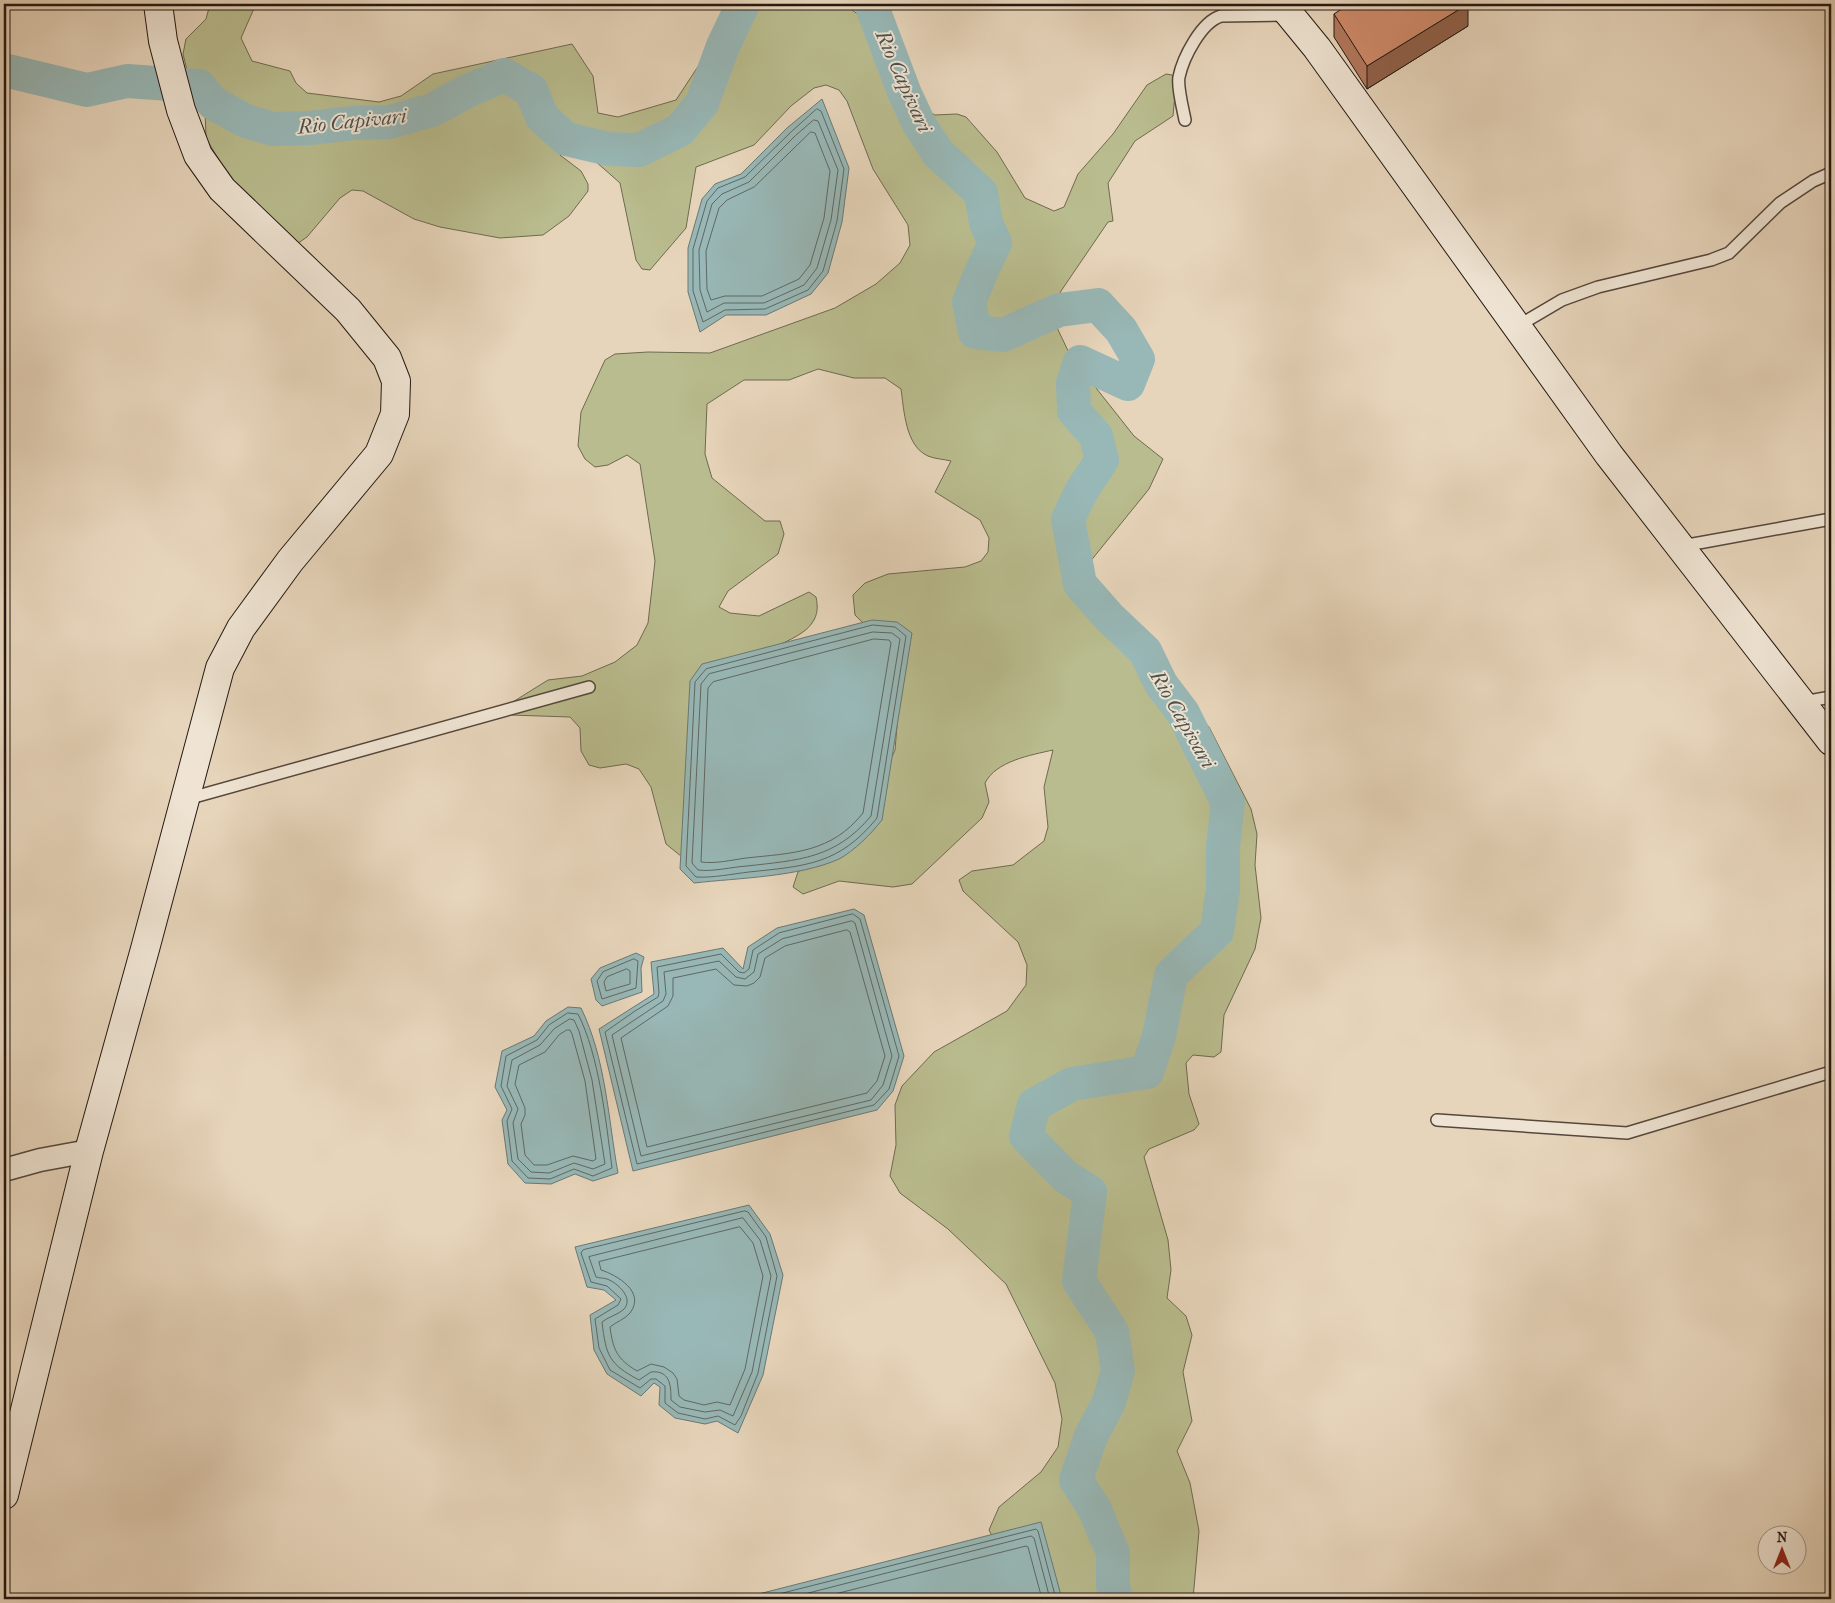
<svg xmlns="http://www.w3.org/2000/svg" width="1835" height="1603" viewBox="0 0 1835 1603" font-family="'IM FELL French Canon',serif">
  <style>
    .green { fill: #b9bc8e; stroke: #6e6a50 }
    .water { fill: #98b8b7; stroke: #6a7875 }
    .lines { fill: none; stroke-linecap: round; stroke-linejoin: round }
    .shore { stroke: #5e6864; stroke-width: 1 }
    .river { stroke: #98b8b7; stroke-width: 34 }
    .lane-casing { stroke: #55473c; stroke-width: 14 }
    .street-casing { stroke: #55473c; stroke-width: 25 }
    .secondary-casing { stroke: #241812; stroke-width: 30 }
    .lane { stroke: #efe4d3; stroke-width: 11 }
    .street { stroke: #efe4d3; stroke-width: 22 }
    .secondary { stroke: #efe4d3; stroke-width: 28 }
    .wall { fill: #b2775b; stroke: #241812 }
    .shaded-wall { fill: #91614a; stroke: #241812 }
    .building { fill: #cf8a6a; stroke: #241812 }
    .labels { text-anchor: middle; stroke-width: 4; stroke-linejoin: round; paint-order: stroke }
    .water-label { font-size: 20px; font-style: italic; fill: #4d504c; stroke: #efe4d3 }
  </style>
  <rect width="100%" height="100%" fill="#e7d5bb"/>
  <filter id="stains"><feTurbulence type="fractalNoise" baseFrequency=".004" numOctaves="4"/><feColorMatrix values="0 0 0 0 .2 0 0 0 0 .09 0 0 0 0 .02 0 0 0 .5 -.17"/></filter>
  <radialGradient id="worn" r=".72"><stop offset=".6" stop-color="#630" stop-opacity="0"/><stop offset="1" stop-color="#630" stop-opacity=".3"/></radialGradient>
  <!-- green -->
  <path class="green" d="M210,4H256L241,38L252,61L290,71L296,83L307,93L379,102L401,96L433,74L572,44L593,76L598,113L618,117L676,100L739,4H845L882,34L903,62L926,110L935,115L957,114L966,117L997,152L1025,198L1054,211L1064,207L1078,174L1113,134L1147,85L1166,74L1172,75L1176,83L1173,116L1135,141L1108,183L1113,221L1108,222L1061,291L1051,315L1070,355L1134,436L1163,459L1149,489L1089,563L1088,577L1160,673L1209,727L1251,809L1257,834L1255,865L1261,918L1255,949L1224,1015L1221,1052L1214,1057L1193,1055L1186,1063L1189,1094L1199,1124L1194,1130L1149,1149L1144,1157L1168,1240L1171,1270L1167,1298L1186,1316L1192,1335L1183,1372L1192,1421L1177,1451L1190,1483L1199,1531L1193,1599H1044L993,1538L989,1530L999,1507L1041,1472L1058,1447L1062,1419L1055,1383L1006,1284L948,1229L900,1193L890,1176L896,1145L895,1105L902,1086L934,1052L1007,1011L1026,985L1027,965L1018,942L963,891L959,880L972,871L1013,865L1044,841L1048,827L1044,787L1053,750C1031,755 996,761 985,783L989,802L982,818L912,884L893,887L839,881L803,894L793,887L798,872L838,838L871,802L895,750L899,702L888,648L855,615L853,595L865,583L888,574L965,567L981,561L988,552L989,538L980,520L935,492L951,461C943,459 935,459 928,456C905,446 904,409 901,389L885,378H854L818,369L789,380H744L707,404L705,454L712,478L765,521H780L784,534L778,554L728,591L719,607L730,613L759,616L809,592L816,597C818,606 818,615 812,623C801,641 748,656 728,664L697,869L666,844L651,787L639,769L626,764L600,768L589,765L581,751L580,728L570,717L510,715L500,710L548,680L582,676L615,662L637,645L648,623L655,561L640,464L627,455L608,465L595,467L585,459L578,446L581,412L605,360L615,354L648,352L710,353L835,308L876,284L900,263L910,245L908,225L873,169L847,101L839,90L826,85L814,88L791,106L754,145L696,167L686,228L650,270L642,269L636,260L620,183L586,153L571,148L562,150L560,155L581,171L588,184V191L569,216L543,235L500,238L440,227L414,219L363,191L352,190L340,198L307,237L294,246L253,218L206,138L205,109L192,90L183,54L186,39L206,19Z"/>
  <!-- water -->
  <g class="water">
    <polygon points="822,99 849,168 842,222 828,273 811,294 766,315 726,315 700,332 688,292 688,248 702,199 715,184 741,174 787,128"/>
    <path d="M872,620L897,622L912,633L882,820C871,834 854,851 839,859C799,877 738,878 694,883L680,869L690,681L702,664Z"/>
    <polygon points="854,909 864,915 904,1056 893,1091 877,1110 633,1171 599,1029 654,994 651,962 723,948 743,969 748,947 777,928"/>
    <polygon points="636,953 644,957 641,968 642,992 602,1006 596,1000 591,979 600,968"/>
    <path d="M568,1007L581,1008C606,1059 608,1118 618,1173L593,1181L575,1174L551,1184L525,1183L508,1164L502,1120L507,1110L495,1087L502,1051L534,1036L546,1021Z"/>
    <polygon points="749,1205 770,1234 783,1275 763,1375 738,1433 717,1421 705,1424 675,1418 659,1405 660,1387 654,1383 641,1396 607,1374 594,1350 590,1315 616,1300 604,1290 587,1287 575,1247"/>
    <polygon points="1041,1522 1062,1599 739,1599"/>
  </g>
  <g class="lines">
    <!-- shore -->
    <g class="shore">
      <polygon points="817,109 821,111 844,169 837,221 823,271 808,290 765,309 725,310 703,322 693,291 693,249 707,201 718,188 745,177 791,132"/>
      <polygon points="814,120 818,121 838,170 831,220 817,268 804,285 764,303 724,303 707,312 700,290 699,250 712,204 722,194 749,182 795,136"/>
      <polygon points="811,132 815,133 830,171 824,218 810,265 799,279 762,296 725,296 711,300 707,289 706,251 719,208 727,200 754,187"/>
      <path d="M873,625L895,627L906,636L877,818C839,865 805,866 749,872C732,874 713,878 696,877L686,866L695,682L706,669Z"/>
      <path d="M873,632L892,633L900,639L871,816C835,859 799,860 747,866C731,867 713,872 698,870L692,863L701,684L709,674Z"/>
      <path d="M874,639L889,640L891,643L863,813C831,853 793,853 746,858C732,860 715,864 701,862L708,688L713,682Z"/>
      <polygon points="853,914 860,919 899,1056 889,1089 874,1105 637,1164 605,1032 635,1011 658,997 659,993 657,967 721,954 739,972 744,973 749,969 753,950 779,933"/>
      <polygon points="852,921 855,923 892,1056 883,1085 871,1100 641,1156 612,1035 663,1001 666,994 664,972 719,961 736,977 745,979 754,972 758,954 782,939"/>
      <polygon points="847,930 850,932 885,1056 877,1081 867,1093 647,1147 621,1038 668,1006 673,996 673,978 716,969 734,985 747,986 754,983 760,977 765,958 785,946"/>
      <polygon points="634,959 638,961 636,988 602,999 597,981 603,972"/>
      <polygon points="627,969 630,971 630,984 606,991 604,982 607,977"/>
      <path d="M568,1013L578,1014C599,1055 606,1121 612,1168L593,1176L574,1169L550,1179L528,1178L512,1161L507,1121L512,1109L501,1086L506,1056L537,1040L549,1025Z"/>
      <polygon points="570,1019 574,1020 579,1031 592,1080 605,1164 593,1169 574,1163 549,1173 531,1172 518,1159 513,1123 518,1109 507,1086 512,1060 540,1045 554,1029"/>
      <polygon points="567,1030 570,1030 572,1034 585,1081 596,1159 593,1161 573,1156 547,1165 534,1165 525,1155 521,1124 525,1115 525,1108 515,1084 519,1065 545,1052 559,1035"/>
      <polygon points="745,1211 748,1212 766,1237 777,1276 758,1373 741,1416 735,1425 718,1416 705,1419 678,1413 665,1403 665,1386 656,1379 651,1379 640,1388 610,1370 599,1348 595,1319 618,1305 621,1299 607,1286 591,1282 581,1253 583,1250"/>
      <path d="M743,1218L760,1240L771,1276L752,1372L733,1416L720,1410L705,1412L680,1407L671,1400C671,1385 670,1370 651,1372L639,1380C609,1364 606,1356 602,1322C608,1317 617,1315 623,1310C635,1299 618,1283 607,1279C604,1278 599,1278 596,1277L589,1257Z"/>
      <path d="M740,1227L753,1243L763,1276L745,1369L730,1405L717,1402L704,1405L684,1400L679,1396L677,1379L673,1373L664,1367L651,1364L637,1371C617,1359 613,1350 610,1327C616,1322 625,1319 630,1313C646,1292 617,1275 601,1270L599,1262Z"/>
      <polyline points="759,1599 1036,1529 1038,1531 1056,1599"/>
      <polyline points="785,1599 1031,1536 1034,1538 1050,1599"/>
      <polyline points="815,1599 1026,1546 1028,1547 1042,1599"/>
    </g>
    <!-- river -->
    <g class="river">
      <polyline points="871,4 905,94 919,124 938,153 981,193 986,223 995,243 983,268 969,302 975,332 1003,335 1059,310 1098,305 1121,330 1138,359 1128,384 1080,362 1073,383 1074,411 1096,436 1102,460 1082,490 1068,519 1080,584 1109,617 1145,651 1161,684 1183,713 1228,803 1223,846 1223,889 1217,931 1171,975 1159,1036 1147,1072 1072,1084 1034,1105 1026,1136 1066,1177 1090,1192 1079,1281 1112,1332 1118,1370 1109,1402 1091,1436 1076,1480 1094,1508 1113,1553 1113,1585 1116,1599"/>
      <polyline points="4,70 87,90 127,81 199,86 213,103 246,121 273,129 310,128 353,123 390,122 432,110 467,91 504,75 531,90 542,117 566,139 609,149 639,150 680,130 702,103 723,46 743,4"/>
    </g>
    <defs>
      <g id="lane">
        <path d="M1185,120C1183,109 1177,87 1179,77C1183,58 1201,22 1221,16L1286,15"/>
        <polyline points="1516,327 1562,300 1598,287 1711,260 1729,253 1780,203 1813,181 1831,173"/>
        <polyline points="1682,546 1831,519"/>
        <polyline points="1803,702 1831,697"/>
        <polyline points="187,799 589,687"/>
        <polyline points="1437,1120 1627,1133 1831,1072"/>
      </g>
      <polyline id="street" points="4,1170 40,1160 89,1151"/>
      <g id="secondary">
        <polyline points="1281,4 1317,48 1609,455 1831,741"/>
        <polyline points="4,1495 89,1151 145,949 220,668 241,628 290,561 379,454 395,414 396,381 387,358 348,310 222,189 198,155 181,110 163,41 158,4"/>
      </g>
    </defs>
    <!-- lane casing -->
    <use href="#lane" class="lane-casing"/>
    <!-- street casing -->
    <use href="#street" class="street-casing"/>
    <!-- secondary casing -->
    <use href="#secondary" class="secondary-casing"/>
    <!-- lane -->
    <use href="#lane" class="lane"/>
    <!-- street -->
    <use href="#street" class="street"/>
    <!-- secondary -->
    <use href="#secondary" class="secondary"/>
  </g>
  <!-- wall -->
  <polygon class="wall" points="1334,14 1468,26 1367,89 1334,37"/>
  <!-- shaded-wall -->
  <polygon class="shaded-wall" points="1468,4 1468,26 1367,89 1367,66"/>
  <!-- building -->
  <polygon class="building" points="1349,4 1468,4 1367,66 1334,14"/>
  <g class="labels">
    <!-- water labels -->
    <g class="water-label">
      <text transform="translate(904 81) rotate(66)" y="7">Rio Capivari</text>
      <text transform="translate(352 121) rotate(-6)" y="7">Rio Capivari</text>
      <text transform="translate(1183 719) rotate(60)" y="7">Rio Capivari</text>
    </g>
  </g>
  <!-- margin -->
  <rect width="1835" height="1603" fill="none" stroke="#e7d5bb" stroke-width="20"/>
  <rect x="5" y="5" width="1825" height="1593" fill="none" stroke="#241812" stroke-width="2.5"/>
  <rect x="10" y="10" width="1815" height="1583" fill="none" stroke="#241812"/>
  <!-- north arrow -->
  <g transform="translate(1782 1550)"><circle r="24" fill="#efe4d3" stroke="#9e9286"/>
  <path d="M0-4L9 19L0 12L-9 19Z" fill="#8f2418"/>
  <text y="-8" font-size="14" font-weight="bold" text-anchor="middle" fill="#241812">N</text>
  </g>
  <rect width="100%" height="100%" filter="url(#stains)"/>
  <rect width="100%" height="100%" fill="url(#worn)"/>
</svg>
